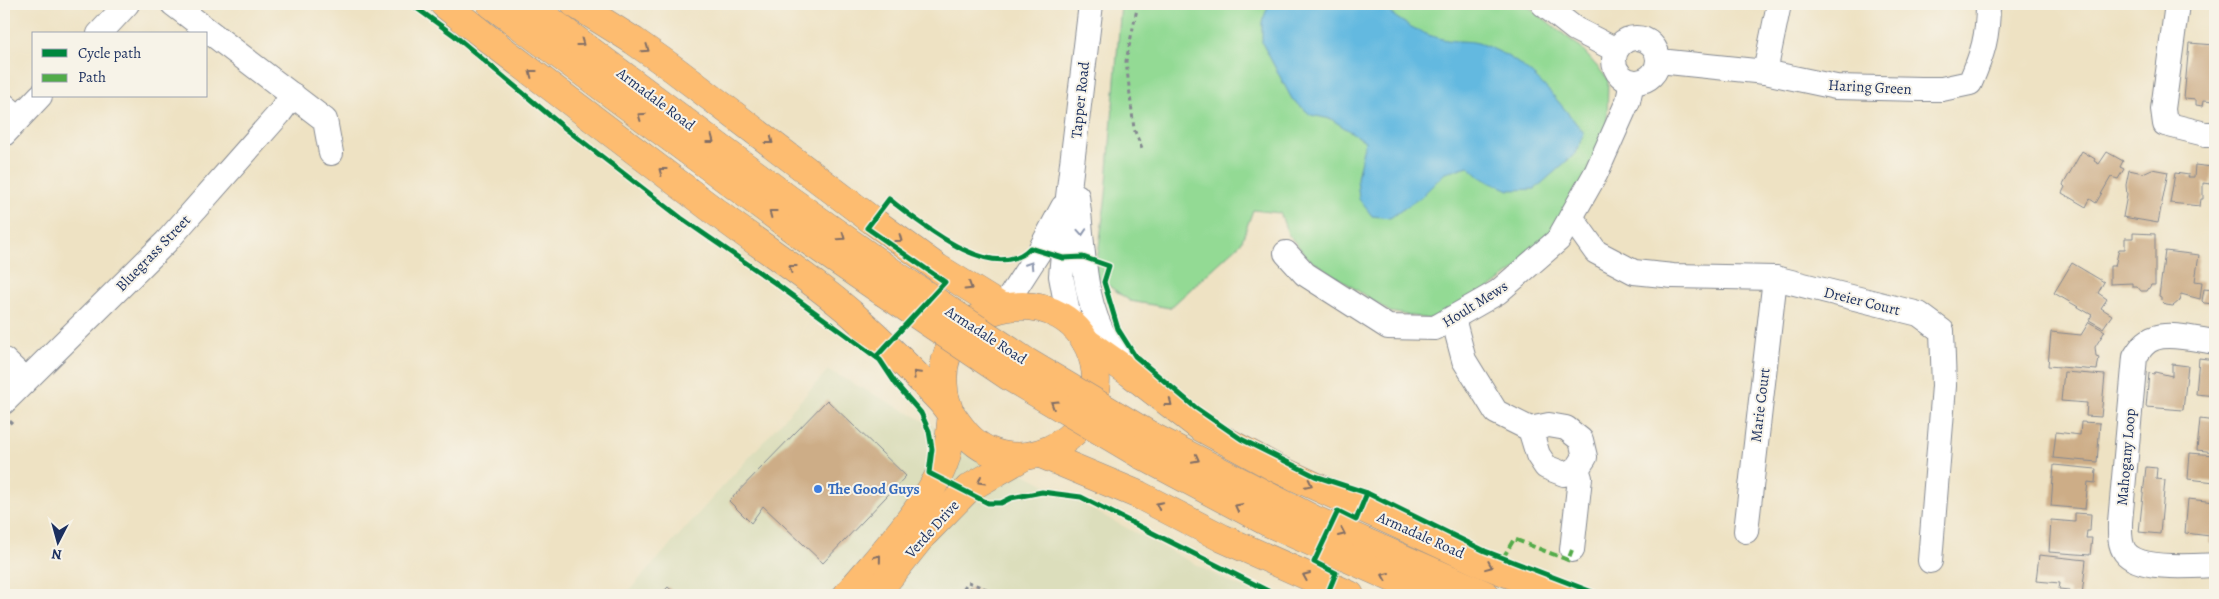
<svg xmlns="http://www.w3.org/2000/svg" width="2219" height="599" viewBox="0 0 2219 599" font-family="Alegreya,serif">
  <style>
    .built { fill: #dcdebc }
    .green { fill: #93da94; stroke: #578479 }
    .water { fill: #63b9e0; stroke: #3f749f }
    .building { fill: #cdad87 }
    .lines { fill: none; stroke-linecap: round; stroke-linejoin: round }
    .minor-casing { stroke: #848890; stroke-width: 26 }
    .major-casing { stroke: #848890; stroke-width: 29 }
    .highway-casing { stroke: #848890; stroke-width: 29 }
    .path { stroke: #848890; stroke-width: 3; stroke-dasharray: 4 4; stroke-linecap: butt }
    .minor { stroke: #fff; stroke-width: 24 }
    .major { stroke: #fdbc70; stroke-width: 28 }
    .highway { stroke: #fdbc70; stroke-width: 28 }
    .major-bridge-casing { stroke: #848890; stroke-width: 29; stroke-linecap: butt }
    .major-bridge { stroke: #fdbc70; stroke-width: 28 }
    .quiet { stroke: #52ab49; stroke-width: 4; stroke-dasharray: 8 4; stroke-linecap: butt }
    .cycleway-casing { stroke: #f7f3e8; stroke-width: 8 }
    .cycleway { stroke: #00873e; stroke-width: 5 }
    .oneway { stroke: #816e66 }
    .oneway2 { stroke: #8d97ae }
    .shop-dot { fill: #3f7fe0; stroke: #f7f3e8; stroke-width: 2 }
    .labels { text-anchor: middle; stroke-width: 4; stroke-linejoin: round; paint-order: stroke }
    .street-label { font-size: 15px; fill: #1b2f5e; stroke: #f7f3e8 }
    .shop-label { font-size: 15px; font-weight: bold; fill: #366cbe; stroke: #f7f3e8; text-anchor: start }
  </style>
  <rect width="100%" height="100%" fill="#f7f3e8"/>
  <filter id="ink" filterUnits="userSpaceOnUse"><feTurbulence type="fractalNoise" baseFrequency=".02" numOctaves="2"/><feDisplacementMap in="SourceGraphic" scale="10" xChannelSelector="R" yChannelSelector="G"/><feConvolveMatrix kernelMatrix="1 2 1 2 8 2 1 2 1" color-interpolation-filters="sRGB"/></filter>
  <filter id="wash" filterUnits="userSpaceOnUse"><feTurbulence type="fractalNoise" baseFrequency=".0096" numOctaves="4" result="noise"/><feDisplacementMap in="SourceGraphic" scale="20" xChannelSelector="R" yChannelSelector="G"/><feGaussianBlur stdDeviation="1.12" result="paint"/><feColorMatrix in="noise" values="0 0 0 0 0 0 0 0 0 0 0 0 0 0 0 0 0 1.4 0 .05"/><feComposite in="paint" operator="in"/></filter>
  <g filter="url(#wash)">
    <rect width="100%" height="100%" fill="#eee2c3"/>
    <!-- built -->
    <polygon class="built" points="828,370 1227,581 1258,595 625,595"/>
    <!-- green -->
    <polygon class="green" points="1121,4 1525,4 1579,46 1608,79 1607,126 1570,213 1524,263 1464,307 1428,319 1390,312 1308,258 1288,234 1280,213 1253,210 1241,243 1170,308 1130,301 1095,276 1106,195"/>
    <!-- water -->
    <path class="water" d="M1269,4H1380C1396,20 1423,36 1447,40C1458,42 1470,40 1481,44C1529,61 1553,95 1584,133L1576,153L1535,189L1509,190L1480,177L1468,166L1445,173L1421,197L1390,218L1372,216L1359,199L1357,178L1365,141L1331,119L1311,115L1292,99L1262,43V22Z"/>
    <g id="blocks">
      <!-- building -->
      <g class="building">
        <polygon points="2189,43 2215,45 2211,88 2215,88 2215,101 2204,100 2203,106 2196,105 2196,100 2184,99"/>
        <polygon points="2082,151 2095,159 2094,161 2099,164 2107,152 2123,161 2120,167 2124,169 2118,179 2111,177 2096,203 2090,199 2086,207 2062,193 2065,187 2063,185"/>
        <polygon points="2195,165 2212,167 2210,184 2203,183 2203,199 2201,199 2200,206 2170,203 2175,173 2189,175 2188,177 2194,177"/>
        <polygon points="2152,169 2168,172 2158,223 2123,217 2127,195 2126,185 2129,170 2143,173"/>
        <polygon points="2133,233 2155,234 2155,285 2151,285 2147,291 2141,291 2137,286 2132,286 2132,283 2110,284 2110,266 2115,266 2119,249 2125,249 2125,238 2133,238"/>
        <polygon points="2165,251 2199,255 2195,281 2202,282 2200,299 2181,294 2179,301 2173,306 2166,305 2161,300 2161,297 2159,296"/>
        <polygon points="2072,263 2104,282 2098,293 2107,299 2101,308 2112,315 2103,328 2089,320 2092,315 2054,293"/>
        <polygon points="2214,282 2215,304 2204,303 2202,301 2204,289 2213,290"/>
        <polygon points="2089,322 2105,331 2095,347 2096,356 2099,357 2097,370 2048,366 2051,332 2081,335"/>
        <polygon points="2199,358 2215,360 2215,396 2196,394"/>
        <polygon points="2172,364 2188,366 2183,410 2146,407 2149,373 2154,374 2155,372 2172,376"/>
        <polygon points="2064,372 2105,375 2101,417 2086,416 2087,403 2061,401"/>
        <polygon points="827,400 906,476 823,563 763,506 751,523 729,501"/>
        <polygon points="2200,419 2215,421 2215,452 2197,450"/>
        <polygon points="2081,422 2100,423 2097,462 2053,458 2056,432 2080,435"/>
        <polygon points="2190,453 2215,455 2215,482 2188,479"/>
        <polygon points="2054,465 2096,469 2095,483 2088,482 2085,509 2051,506"/>
        <polygon points="2146,467 2157,468 2156,479 2165,480 2160,534 2139,532"/>
        <polygon points="2188,499 2215,502 2215,544 2209,543 2210,536 2185,533"/>
        <polygon points="2075,513 2091,514 2090,531 2087,531 2086,538 2092,538 2090,555 2049,552 2051,520 2075,522"/>
        <polygon points="2039,555 2086,560 2082,595 2069,595 2069,590 2059,589 2060,583 2036,581"/>
        <polygon points="668,587 677,595 660,595"/>
        <polygon points="970,587 990,595 963,595"/>
        <rect x="2195" y="593" width="18" height="2"/>
      </g>
    </g>
  </g>
  <g filter="url(#ink)">
    <use href="#blocks" fill-opacity="0" stroke="#848890" stroke-width="1"/>
    <g class="lines">
      <defs>
        <g id="minor">
          <polyline points="173,4 325,120 331,153"/>
          <polyline points="1543,4 1575,29 1616,50"/>
          <polyline points="2177,4 2163,109 2165,124 2205,134 2215,134"/>
          <polyline points="99,34 127,4"/>
          <circle cx="1636" cy="60" r="22"/>
          <path d="M1659,61L1765,72L1836,87L1921,89H1942L1970,83C1983,53 1988,37 1988,4"/>
          <polyline points="1765,72 1779,4"/>
          <polyline points="4,105 19,118"/>
          <polyline points="4,134 40,96"/>
          <path d="M1077,196C1084,245 1081,299 1108,343C1113,351 1119,358 1124,365"/>
          <polyline points="1571,217 1596,252 1634,272 1673,276 1775,278 1919,314 1942,331 1944,386 1930,561"/>
          <polyline points="1286,253 1305,274 1388,327 1435,328 1498,292 1558,240 1596,173 1628,101 1632,82"/>
          <polyline points="1004,306 1040,250 1063,207"/>
          <polyline points="1453,318 1464,360 1496,412 1530,429 1549,425 1566,428 1581,440 1585,457 1577,469 1564,474 1546,467 1538,455 1530,429"/>
          <polyline points="1070,324 1061,276 1068,197 1091,4"/>
          <path d="M2215,342C2199,340 2170,332 2155,338C2145,341 2140,349 2135,357L2120,522C2120,532 2119,544 2125,552C2139,571 2193,566 2215,565"/>
          <polyline points="4,360 25,380"/>
          <polyline points="4,402 167,241 279,114 293,95"/>
          <polyline points="1746,531 1775,278"/>
          <polyline points="1572,550 1580,478 1577,469"/>
        </g>
        <g id="major">
          <polyline points="491,4 809,241 883,292"/>
          <polyline points="528,4 790,200 896,275"/>
          <polyline points="1153,437 1313,519 1486,595"/>
          <polyline points="1141,455 1267,522 1430,595"/>
          <path d="M847,595C876,560 937,496 947,454C950,441 950,428 952,415"/>
          <polyline points="875,595 922,536 969,488 1023,457"/>
        </g>
        <g id="highway">
          <path d="M444,4L496,45C572,103 648,161 725,219C767,250 813,280 853,315C883,342 913,371 940,400C956,418 964,439 987,450C1043,475 1108,424 1094,363C1072,272 933,297 944,389C944,396 947,403 949,410"/>
          <polyline points="575,4 634,41 675,70 873,221 938,268 1001,307"/>
          <polyline points="1086,342 1130,373 1200,427 1276,468 1484,564 1563,595"/>
          <polyline points="1041,454 1139,495 1222,538 1350,595"/>
        </g>
      </defs>
      <!-- minor casing -->
      <use href="#minor" class="minor-casing"/>
      <!-- major casing -->
      <use href="#major" class="major-casing"/>
      <!-- highway casing -->
      <use href="#highway" class="highway-casing"/>
      <!-- path -->
      <g class="path">
        <polyline points="1138,4 1126,61 1134,129 1142,149"/>
        <polyline points="4,429 12,421"/>
        <polyline points="959,595 968,582 1002,595"/>
      </g>
      <!-- minor -->
      <use href="#minor" class="minor"/>
      <!-- major -->
      <use href="#major" class="major"/>
      <!-- highway -->
      <use href="#highway" class="highway"/>
      <defs>
        <g id="major-bridge">
          <polyline points="896,275 1027,362 1153,437"/>
          <polyline points="883,292 1008,376 1141,455"/>
        </g>
      </defs>
      <!-- major-bridge casing -->
      <use href="#major-bridge" class="major-bridge-casing"/>
      <!-- major-bridge -->
      <use href="#major-bridge" class="major-bridge"/>
      <!-- quiet -->
      <polyline class="quiet" points="1503,558 1514,539 1568,560 1572,550"/>
      <defs>
        <g id="cycleway">
          <polyline points="411,4 455,36 561,125 681,218 775,283 880,360 896,384 921,413 929,431 932,449 929,473 988,503 1001,503 1011,498 1042,492 1081,497 1276,595"/>
          <path d="M876,357L945,282L867,228L889,199C919,222 994,286 1030,248L1063,258L1083,257L1109,266L1104,282L1118,329L1135,356L1196,408L1241,439L1315,476L1367,493L1485,551L1600,595"/>
          <polyline points="1327,595 1336,573 1314,562 1338,511 1356,520 1367,493"/>
        </g>
      </defs>
      <!-- cycleway casing -->
      <use href="#cycleway" class="cycleway-casing"/>
      <!-- cycleway -->
      <use href="#cycleway" class="cycleway"/>
    </g>
    <!-- one-way arrows -->
    <defs><path id="oneway-chevron" d="M-2-3.5L2.5 0L-2 3.5" fill="none" stroke-width="1.6" stroke-linecap="round" stroke-linejoin="round" transform="scale(1.25)"/></defs>
    <g class="oneway">
      <use href="#oneway-chevron" transform="translate(581 43) rotate(36)"/>
      <use href="#oneway-chevron" transform="translate(646 49) rotate(35)"/>
      <use href="#oneway-chevron" transform="translate(532 73) rotate(-143)"/>
      <use href="#oneway-chevron" transform="translate(641 116) rotate(-144)"/>
      <use href="#oneway-chevron" transform="translate(711 140) rotate(37)"/>
      <use href="#oneway-chevron" transform="translate(770 141) rotate(38)"/>
      <use href="#oneway-chevron" transform="translate(662 171) rotate(-143)"/>
      <use href="#oneway-chevron" transform="translate(772 213) rotate(-143)"/>
      <use href="#oneway-chevron" transform="translate(842 237) rotate(35)"/>
      <use href="#oneway-chevron" transform="translate(899 239) rotate(36)"/>
      <use href="#oneway-chevron" transform="translate(792 268) rotate(-143)"/>
      <use href="#oneway-chevron" transform="translate(969 287) rotate(32)"/>
      <use href="#oneway-chevron" transform="translate(916 374) rotate(-134)"/>
      <use href="#oneway-chevron" transform="translate(1169 403) rotate(38)"/>
      <use href="#oneway-chevron" transform="translate(1054 404) rotate(-148)"/>
      <use href="#oneway-chevron" transform="translate(1196 459) rotate(28)"/>
      <use href="#oneway-chevron" transform="translate(981 481) rotate(150)"/>
      <use href="#oneway-chevron" transform="translate(1309 484) rotate(26)"/>
      <use href="#oneway-chevron" transform="translate(1159 505) rotate(-153)"/>
      <use href="#oneway-chevron" transform="translate(1238 507) rotate(-152)"/>
      <use href="#oneway-chevron" transform="translate(1342 533) rotate(25)"/>
      <use href="#oneway-chevron" transform="translate(878 558) rotate(-51)"/>
      <use href="#oneway-chevron" transform="translate(1489 566) rotate(22)"/>
      <use href="#oneway-chevron" transform="translate(1306 576) rotate(-157)"/>
      <use href="#oneway-chevron" transform="translate(1385 576) rotate(-157)"/>
    </g>
    <g class="oneway2">
      <use href="#oneway-chevron" transform="translate(1082 232) rotate(86)"/>
      <use href="#oneway-chevron" transform="translate(1030 265) rotate(-57)"/>
    </g>
  </g>
  <!-- markers -->
  <circle class="shop-dot" cx="818" cy="489" r="5"/>
  <g class="labels">
    <!-- street labels -->
    <g class="street-label">
      <text transform="translate(1870 87) rotate(3)" y="5">Haring Green</text>
      <text transform="translate(656 99) rotate(37)" y="5">Armadale Road</text>
      <text transform="translate(1080 100) rotate(-84)" y="5">Tapper Road</text>
      <text transform="translate(153 253) rotate(-46)" y="5">Bluegrass Street</text>
      <text transform="translate(1862 301) rotate(14)" y="5">Dreier Court</text>
      <text transform="translate(1475 304) rotate(-32)" y="5">Hoult Mews</text>
      <text transform="translate(986 335) rotate(33)" y="5">Armadale Road</text>
      <text transform="translate(1760 405) rotate(-83)" y="5">Marie Court</text>
      <text transform="translate(2126 457) rotate(-85)" y="5">Mahogany Loop</text>
      <text transform="translate(932 529) rotate(-48)" y="5">Verde Drive</text>
      <text transform="translate(1421 535) rotate(24)" y="5">Armadale Road</text>
    </g>
    <!-- shop labels -->
    <g class="shop-label">
      <text x="828" y="494">The Good Guys</text>
    </g>
  </g>
  <!-- margin -->
  <rect width="2219" height="599" fill="none" stroke="#f7f3e8" stroke-width="20"/>
  <!-- legend -->
  <rect x="32" y="32" width="175" height="65" fill="#f7f3e8" stroke="#9fa5b1"/>
  <rect x="42" y="49" width="25" height="8" fill="#00873e" stroke="#9fa5b1"/>
  <text x="78" y="58" font-size="15" fill="#1b2f5e">Cycle path</text>
  <rect x="42" y="74" width="25" height="8" fill="#52ab49" stroke="#9fa5b1"/>
  <text x="78" y="82" font-size="15" fill="#1b2f5e">Path</text>
  <!-- north arrow -->
  <g transform="translate(58 542) rotate(186)" stroke="#f7f3e8" stroke-width="4" paint-order="stroke">
  <path d="M0-4L9 19L0 12L-9 19Z" fill="#1b2f5e"/>
  <text y="-8" font-size="14" font-weight="bold" text-anchor="middle" fill="#1b2f5e">N</text>
  </g>
</svg>
